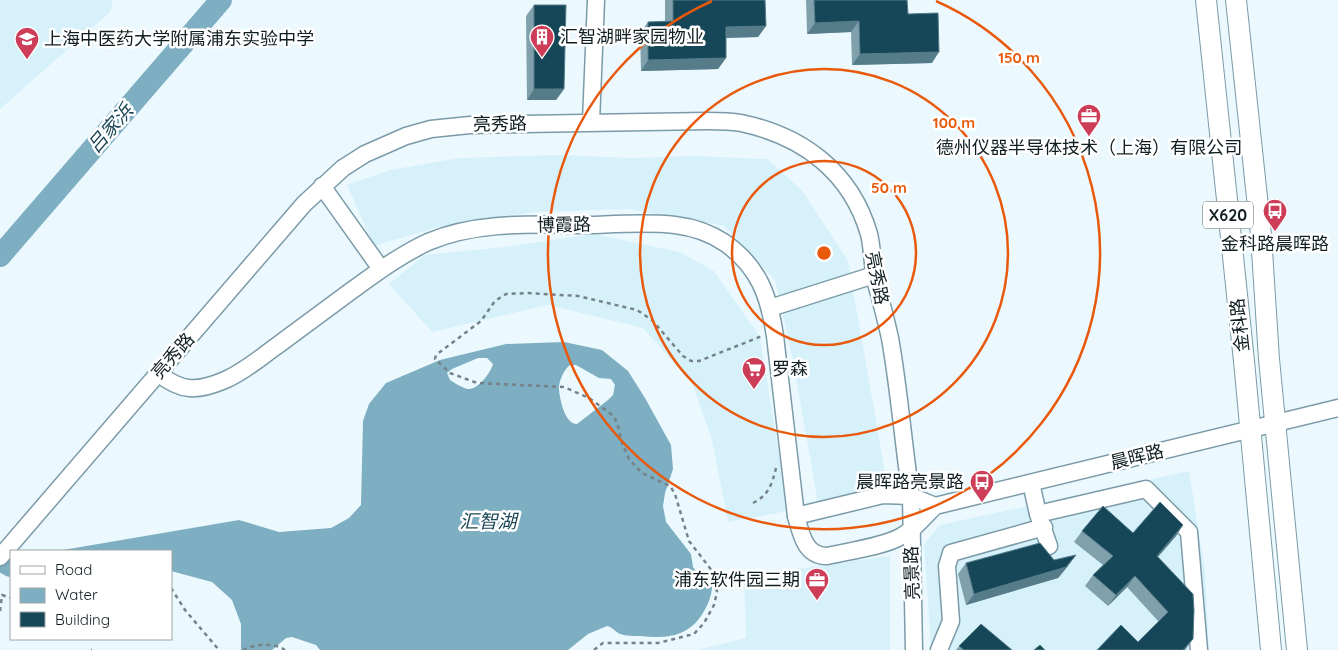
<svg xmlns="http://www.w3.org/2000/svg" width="1338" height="650" viewBox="0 0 1338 650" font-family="Quicksand,'Noto Sans SC',sans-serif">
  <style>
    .built { fill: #d7f1fb }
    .water { fill: #7daec1; fill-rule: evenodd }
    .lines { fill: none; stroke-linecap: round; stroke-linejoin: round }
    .river { stroke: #7daec1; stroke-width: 22 }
    .minor-casing { stroke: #7b9ba8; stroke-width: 19 }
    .major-casing { stroke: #7b9ba8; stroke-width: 22 }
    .path { stroke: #758287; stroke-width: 2.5; stroke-dasharray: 4 4; stroke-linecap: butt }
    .minor { stroke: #fff; stroke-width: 16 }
    .major { stroke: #fff; stroke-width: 20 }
    .wall { fill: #80a0ac }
    .shaded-wall { fill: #567c8a }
    .building { fill: #164758; stroke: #567c8a }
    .ring { fill: none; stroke: #e8590c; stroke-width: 2.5 }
    .labels { text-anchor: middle; stroke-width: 5; stroke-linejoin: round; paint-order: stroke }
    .shield { fill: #fff; stroke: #586164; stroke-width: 1 }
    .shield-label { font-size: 16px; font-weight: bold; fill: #101d21 }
    .poi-label { font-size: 18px; fill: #101d21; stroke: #fff; text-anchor: start }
    .street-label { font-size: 18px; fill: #101d21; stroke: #fff }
    .water-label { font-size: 19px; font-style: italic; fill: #1b4655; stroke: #fff }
    .centre { fill: #e8590c; stroke: #fff; stroke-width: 2.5 }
    .ring-label { font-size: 15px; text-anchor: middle; font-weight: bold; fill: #e8590c; stroke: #fff; stroke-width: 5; stroke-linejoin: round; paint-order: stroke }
  </style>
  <rect width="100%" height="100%" fill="#ebf9ff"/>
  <!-- built -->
  <g class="built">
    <polygon points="0,0 113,0 110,12 0,109"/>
    <polygon points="554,155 633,158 695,156 767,159 802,190 848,261 887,483 818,504 793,360 775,280 724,226 629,209 535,212 438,227 374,246 347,185 390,170 460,158"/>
    <polygon points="594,234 680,252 714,271 760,337 788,511 728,522 712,440 692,383 643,328 548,305 432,332 389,284 425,255 504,247"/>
    <polygon points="1189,471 1205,570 1209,650 931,650 924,544 940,525"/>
    <polygon points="890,556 890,650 697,650 746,638 744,576"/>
  </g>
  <!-- water -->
  <path class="water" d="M564,342L602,350L628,371L645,398L671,445L673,469L665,493L663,506L666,522L691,554L693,567L696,571L711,577C714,589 710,601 704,611C690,637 666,639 640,636C633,636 626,636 620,634C615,632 613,627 607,626L588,634L568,650H320L316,645L292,637L286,638L272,650H241V624L232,600L212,582L171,571V551H57L239,520L279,532L331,528L349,518L361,505L363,421L369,404L386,383L440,360L506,344ZM478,358H487L493,364C491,372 478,390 468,389C462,388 455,383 450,380L447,373L452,369ZM570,365H576L599,378L611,379L615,385L613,395L608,400L577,424C565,424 560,400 559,390C558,383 564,369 570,365Z"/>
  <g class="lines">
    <!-- river -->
    <g class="river">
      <polyline points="0,256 221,0"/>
      <polyline points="0,560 11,566"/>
    </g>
    <defs>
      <g id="minor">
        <polyline points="591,122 596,0"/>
        <polyline points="322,186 381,269"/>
        <polyline points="770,308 874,275"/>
        <path d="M158,373C181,392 197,392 225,380C244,372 261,357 278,345C302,327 327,309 351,291C376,273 400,255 428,242C479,220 538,225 592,225C619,224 648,222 675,225C692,227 710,233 725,243C759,267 769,296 775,336L796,516C801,534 805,556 827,556C849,551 881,547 900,537C914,530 924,517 935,506L1338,408"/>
        <polyline points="1031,483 1038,514"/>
        <polyline points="796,516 883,495 911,496 935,506"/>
        <polyline points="1049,546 1038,514 1146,489 1189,532 1199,650"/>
        <path d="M0,557L304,204L343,168L365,154L406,136L431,129L470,125L707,121C718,121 730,121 741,123C803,136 851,172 869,234C873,250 872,267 876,283C881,301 886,320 890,338C898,383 902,429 908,474L911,496L914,650"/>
        <polyline points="939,650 951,621 947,566 951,553 1044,527"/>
      </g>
      <g id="major">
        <polyline points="1206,0 1244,361 1271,650"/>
        <polyline points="1236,0 1261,235 1269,359 1297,650"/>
      </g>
    </defs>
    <!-- minor casing -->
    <use href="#minor" class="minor-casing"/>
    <!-- major casing -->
    <use href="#major" class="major-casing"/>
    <!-- path -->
    <g class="path">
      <path d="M753,503C769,495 772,484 776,468"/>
      <polyline points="171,588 185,610 219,650"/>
      <polyline points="0,611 2,595 11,598"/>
      <polyline points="91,650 92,650"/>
      <path d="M243,650C255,644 273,642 285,650"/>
      <polyline points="594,650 603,643 658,643 694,634 704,623 714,605 717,592 713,572 689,541 675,494 670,486 642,473 629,459 622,443 617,422 611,414 589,398 564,387 477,383 450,373 435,359 436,355 481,321 495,301 506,294 528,293 578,296 637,310 652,320 683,356 691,361 699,361 762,336"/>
    </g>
    <!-- minor -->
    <use href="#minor" class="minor"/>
    <!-- major -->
    <use href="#major" class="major"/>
  </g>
  <!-- wall -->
  <g class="wall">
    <polygon points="665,0 765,0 766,26 758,37 726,38 726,58 718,69 641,71 640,33 648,22 665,21"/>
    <polygon points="806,0 907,0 908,14 932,63 852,65 851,32 807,34"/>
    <polygon points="534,5 564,89 556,100 527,100 526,16"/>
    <polygon points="1183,525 1176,536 1158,557 1185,650 1138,642 1159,622 1127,587 1108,606 1085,586 1093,575 1103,565 1074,542 1082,531 1133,533"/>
    <polygon points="1054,560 1068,566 1058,578 966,605 958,574 966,563"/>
    <polygon points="959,646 1012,650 956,650"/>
  </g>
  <!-- shaded-wall -->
  <g class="shaded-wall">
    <polygon points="859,21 851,32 807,34 815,23"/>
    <polygon points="766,26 758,37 718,38 726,27"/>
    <polygon points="939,52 932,63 852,65 860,54"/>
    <polygon points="726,58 718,69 641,71 648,60"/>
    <polygon points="534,89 564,89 556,100 527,100"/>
    <polygon points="1183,525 1176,536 1149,567 1157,556"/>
    <polygon points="1076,555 1068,566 1058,578 966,605 974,594"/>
    <polygon points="1135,576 1127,587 1108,606 1116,595"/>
    <polygon points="1193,639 1185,650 1183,650"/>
  </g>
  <!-- building -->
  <g class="building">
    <polygon points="673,0 765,0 766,26 726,27 726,58 648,60 648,22 673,21"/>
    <polygon points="814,0 907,0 908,14 938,13 939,52 860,54 859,21 815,23"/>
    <polygon points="534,5 566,5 564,89 534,89"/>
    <polygon points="1160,502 1183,525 1157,556 1193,594 1194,610 1193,639 1183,650 1097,650 1121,625 1138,642 1168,612 1135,576 1116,595 1093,575 1113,556 1082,531 1103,506 1133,533"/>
    <polygon points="1040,543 1054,560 1076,555 1066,567 974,594 966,563"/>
    <polygon points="981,624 1012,650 964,650 959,646"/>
    <polygon points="1040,645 1045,650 1034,650"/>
  </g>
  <!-- distance rings -->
  <g class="ring">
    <circle cx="824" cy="253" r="92"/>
    <circle cx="824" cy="253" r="184"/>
    <path d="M936 1A276 276 0 1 1 712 1"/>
  </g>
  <!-- icons -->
  <defs>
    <symbol id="building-pin" viewBox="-11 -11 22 30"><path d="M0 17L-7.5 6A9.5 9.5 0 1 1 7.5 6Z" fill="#cd3d58" stroke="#fff"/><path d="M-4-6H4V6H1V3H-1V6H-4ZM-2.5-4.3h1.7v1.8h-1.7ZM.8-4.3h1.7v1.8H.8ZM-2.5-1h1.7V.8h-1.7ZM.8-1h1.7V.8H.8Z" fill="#fff"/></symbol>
    <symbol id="school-pin" viewBox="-11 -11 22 30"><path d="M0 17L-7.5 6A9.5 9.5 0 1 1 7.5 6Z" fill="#cd3d58" stroke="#fff"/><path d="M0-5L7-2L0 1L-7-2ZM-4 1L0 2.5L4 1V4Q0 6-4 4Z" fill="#fff"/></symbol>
    <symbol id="office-pin" viewBox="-11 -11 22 30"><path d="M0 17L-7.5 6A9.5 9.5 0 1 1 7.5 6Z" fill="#cd3d58" stroke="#fff"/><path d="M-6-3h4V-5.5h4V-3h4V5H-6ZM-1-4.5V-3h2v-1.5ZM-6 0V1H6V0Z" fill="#fff"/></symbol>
    <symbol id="bus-pin" viewBox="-11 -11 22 30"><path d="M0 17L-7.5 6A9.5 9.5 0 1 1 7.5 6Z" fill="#cd3d58" stroke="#fff"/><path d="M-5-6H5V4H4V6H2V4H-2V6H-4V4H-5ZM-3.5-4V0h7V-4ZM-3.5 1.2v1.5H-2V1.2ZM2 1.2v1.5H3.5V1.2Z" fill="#fff"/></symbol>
    <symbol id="supermarket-pin" viewBox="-11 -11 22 30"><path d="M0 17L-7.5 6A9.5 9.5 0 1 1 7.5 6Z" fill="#cd3d58" stroke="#fff"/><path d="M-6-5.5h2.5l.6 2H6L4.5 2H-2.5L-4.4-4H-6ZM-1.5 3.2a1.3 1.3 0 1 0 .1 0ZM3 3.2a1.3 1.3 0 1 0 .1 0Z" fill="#fff"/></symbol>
  </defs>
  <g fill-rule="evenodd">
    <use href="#building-pin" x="528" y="23" width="28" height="38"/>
    <use href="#school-pin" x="13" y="25" width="28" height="38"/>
    <use href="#office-pin" x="1075" y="102" width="28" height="38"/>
    <use href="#bus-pin" x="1261" y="197" width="28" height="38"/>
    <use href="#supermarket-pin" x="740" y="355" width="28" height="38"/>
    <use href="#bus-pin" x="968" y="468" width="28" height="38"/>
    <use href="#office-pin" x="803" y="566" width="28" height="38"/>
  </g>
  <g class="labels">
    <!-- shield labels -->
    <rect class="shield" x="1203" y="201.5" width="50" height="27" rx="4"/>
    <g class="shield-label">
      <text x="1228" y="221">X620</text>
    </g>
    <!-- poi labels -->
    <g class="poi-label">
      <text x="560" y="43">汇智湖畔家园物业</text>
      <text x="44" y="45">上海中医药大学附属浦东实验中学</text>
      <text x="1089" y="154" text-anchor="middle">德州仪器半导体技术（上海）有限公司</text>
      <text x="1275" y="250" text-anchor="middle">金科路晨晖路</text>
      <text x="772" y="375">罗森</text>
      <text x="964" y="488" text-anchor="end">晨晖路亮景路</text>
      <text x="800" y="586" text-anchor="end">浦东软件园三期</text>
    </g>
    <!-- street labels -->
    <g class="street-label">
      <text transform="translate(500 124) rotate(-1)" y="6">亮秀路</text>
      <text transform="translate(564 225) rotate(-1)" y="6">博霞路</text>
      <text transform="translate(877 278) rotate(79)" y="6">亮秀路</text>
      <text transform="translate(1240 325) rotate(-96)" y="6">金科路</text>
      <text transform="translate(173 356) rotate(-49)" y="6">亮秀路</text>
      <text transform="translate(1137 457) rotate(-14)" y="6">晨晖路</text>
      <text transform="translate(912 573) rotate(-92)" y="6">亮景路</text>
    </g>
    <!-- water labels -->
    <g class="water-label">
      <text transform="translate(110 128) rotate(-49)" y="7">吕家浜</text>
      <text x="488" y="528">汇智湖</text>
    </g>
  </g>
  <circle cx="824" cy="253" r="8" class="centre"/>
  <g class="ring-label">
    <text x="1019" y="63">150 m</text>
    <text x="954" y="128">100 m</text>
    <text x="889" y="193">50 m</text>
  </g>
  <!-- legend -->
  <rect x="10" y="550" width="162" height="90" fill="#ffffff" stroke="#9fa5a6"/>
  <rect x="20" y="566" width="25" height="8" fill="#ffffff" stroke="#9fa5a6"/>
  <text x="55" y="575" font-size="15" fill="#101d21">Road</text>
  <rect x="20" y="588" width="25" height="15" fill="#7daec1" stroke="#9fa5a6"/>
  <text x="55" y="600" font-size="15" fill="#101d21">Water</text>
  <rect x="20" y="612" width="25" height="15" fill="#164758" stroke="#9fa5a6"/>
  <text x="55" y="625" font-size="15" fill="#101d21">Building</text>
</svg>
